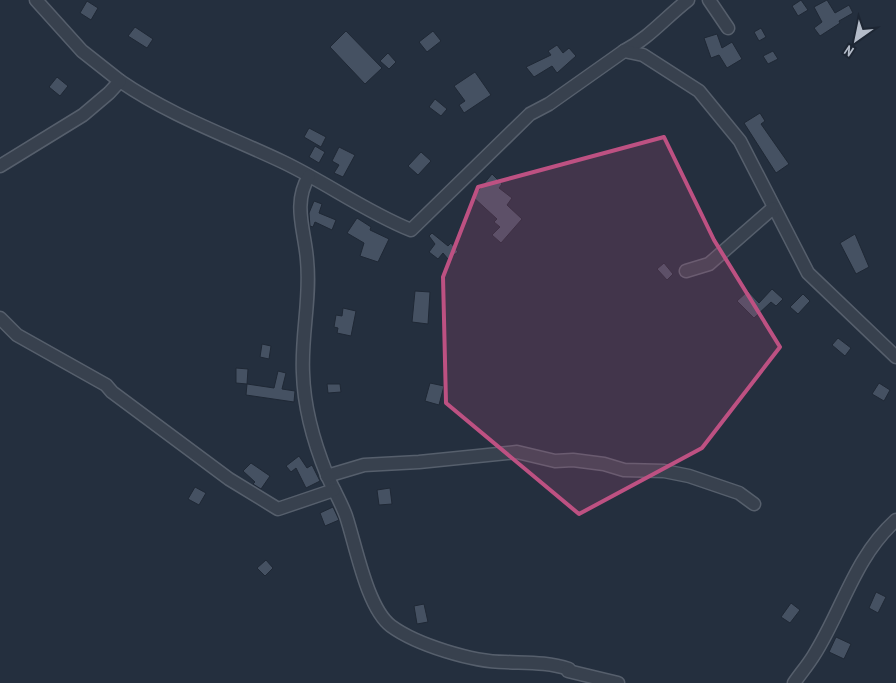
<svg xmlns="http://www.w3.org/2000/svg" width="896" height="683" viewBox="0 0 896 683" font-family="'PT Sans Narrow',sans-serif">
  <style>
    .building { fill: #455162; stroke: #1f2835 }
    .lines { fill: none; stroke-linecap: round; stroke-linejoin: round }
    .street-casing { stroke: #565f6c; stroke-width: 15 }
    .street { stroke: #38414e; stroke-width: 12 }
    .marked { fill: #bd5182; fill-opacity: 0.2; stroke: #bd5182; stroke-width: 4; stroke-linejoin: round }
  </style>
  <rect width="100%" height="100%" fill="#242f3e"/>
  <!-- building -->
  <g class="building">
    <polygon points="801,0 808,10 798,16 792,6"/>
    <polygon points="827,0 835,13 849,5 853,13 839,21 840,23 820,36 814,28 822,22 814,7"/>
    <polygon points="87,1 98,8 91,20 80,13"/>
    <polygon points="135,27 153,39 147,48 128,36"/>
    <polygon points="761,28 766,37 759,41 754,32"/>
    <polygon points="346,31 382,68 365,84 330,47"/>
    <polygon points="433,31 441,41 427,52 419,42"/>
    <polygon points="717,34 722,48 732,42 742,59 727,68 719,55 711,58 704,38"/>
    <polygon points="557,45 563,53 569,48 576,56 557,73 552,66 534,77 526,67 551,55 548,51"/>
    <polygon points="773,51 778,59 768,64 763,56"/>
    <polygon points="388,53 396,62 389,69 380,61"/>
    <polygon points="475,72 491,95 464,113 459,105 465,101 454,86"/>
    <polygon points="57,77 68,86 60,96 49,87"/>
    <polygon points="435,99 447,109 441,116 429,107"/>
    <polygon points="760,113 765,121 761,124 789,164 776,173 744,123"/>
    <polygon points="309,128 326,137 321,147 304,137"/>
    <polygon points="315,146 325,152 319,163 309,157"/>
    <polygon points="339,147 355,155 343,177 334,173 339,165 332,161"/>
    <polygon points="421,152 431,161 418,175 408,166"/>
    <polygon points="492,174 502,184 499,188 512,198 507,205 522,219 501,243 492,235 500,227 494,222 497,219 473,197"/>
    <polygon points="314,201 322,204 319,213 336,220 332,230 315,222 313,227 310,226 309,213"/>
    <polygon points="357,218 371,227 370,230 389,239 378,262 360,256 364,243 347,233"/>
    <polygon points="432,233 448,246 451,243 458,252 448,259 443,253 438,259 429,252 435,244 429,236"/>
    <polygon points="855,234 869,267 856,274 840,243"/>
    <polygon points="664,263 673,274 667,280 657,269"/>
    <polygon points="772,289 783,299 776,306 771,302 754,318 737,301 748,291 759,303"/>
    <polygon points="415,291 430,292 428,324 412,322"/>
    <polygon points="803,294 810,301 798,314 790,307"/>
    <polygon points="343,308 356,311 351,336 337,333 338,328 334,327 336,315 342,316"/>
    <polygon points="838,338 851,348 845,356 832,345"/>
    <polygon points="262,344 271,346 269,359 260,357"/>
    <polygon points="236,368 248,369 247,384 236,383"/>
    <polygon points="278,371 286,373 282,389 295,391 294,402 246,395 247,384 274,388"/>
    <polygon points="430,383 444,386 439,405 425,401"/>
    <polygon points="879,383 890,390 884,401 872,394"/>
    <polygon points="327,384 340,384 341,392 328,393"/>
    <polygon points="299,456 307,468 312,465 320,481 306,488 296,468 291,472 286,466"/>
    <polygon points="251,463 270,476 261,489 253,484 255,482 243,471"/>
    <polygon points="195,487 206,493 199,505 188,499"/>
    <polygon points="390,488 392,504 379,505 377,490"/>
    <polygon points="333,507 339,520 325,526 320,513"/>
    <polygon points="266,560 273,568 265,576 257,568"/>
    <polygon points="876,592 886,597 878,613 869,608"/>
    <polygon points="791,603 800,610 790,623 781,617"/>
    <polygon points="424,604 428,622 417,624 414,606"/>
    <polygon points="836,637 851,644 844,659 829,652"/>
  </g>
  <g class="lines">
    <defs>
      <g id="street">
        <polyline points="709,0 728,28"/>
        <path d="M624,51C649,38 666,17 688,0"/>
        <path d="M120,81C171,116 228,136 283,162C327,183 366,212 411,230L530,114L549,104L624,51L643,55L699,91L740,141L808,273L896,357"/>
        <polyline points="0,166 83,115 109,93 120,81 82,51 36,0"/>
        <path d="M309,176C292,204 305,231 307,260C311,298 301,335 303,373C304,409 314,443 327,475C333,489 341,502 346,516C356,546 367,608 391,626C417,645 473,662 505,662C527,663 548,662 569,669"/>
        <polyline points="686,271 709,264 773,208"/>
        <polyline points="0,318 17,335 106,385 112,392 229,479 278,509 334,490"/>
        <polyline points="327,476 364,465 419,462 517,452 555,461 573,460 604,464 624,470 664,471 689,476 739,493 754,504"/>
        <polyline points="568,671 618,683"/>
        <path d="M794,683C800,674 808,665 814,655C843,609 854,558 896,520"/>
      </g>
    </defs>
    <!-- street casing -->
    <use href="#street" class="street-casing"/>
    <!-- street -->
    <use href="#street" class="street"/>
  </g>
  <!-- marked area -->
  <path class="marked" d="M664,137L714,240L780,347L702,448L579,514L446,403L443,277L478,187Z"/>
  <!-- north arrow -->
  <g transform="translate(856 40) rotate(213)" stroke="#1d2633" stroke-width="4" paint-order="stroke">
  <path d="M0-4L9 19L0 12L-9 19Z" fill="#b4bcc9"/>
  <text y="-8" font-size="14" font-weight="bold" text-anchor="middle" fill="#b4bcc9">N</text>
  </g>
</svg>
